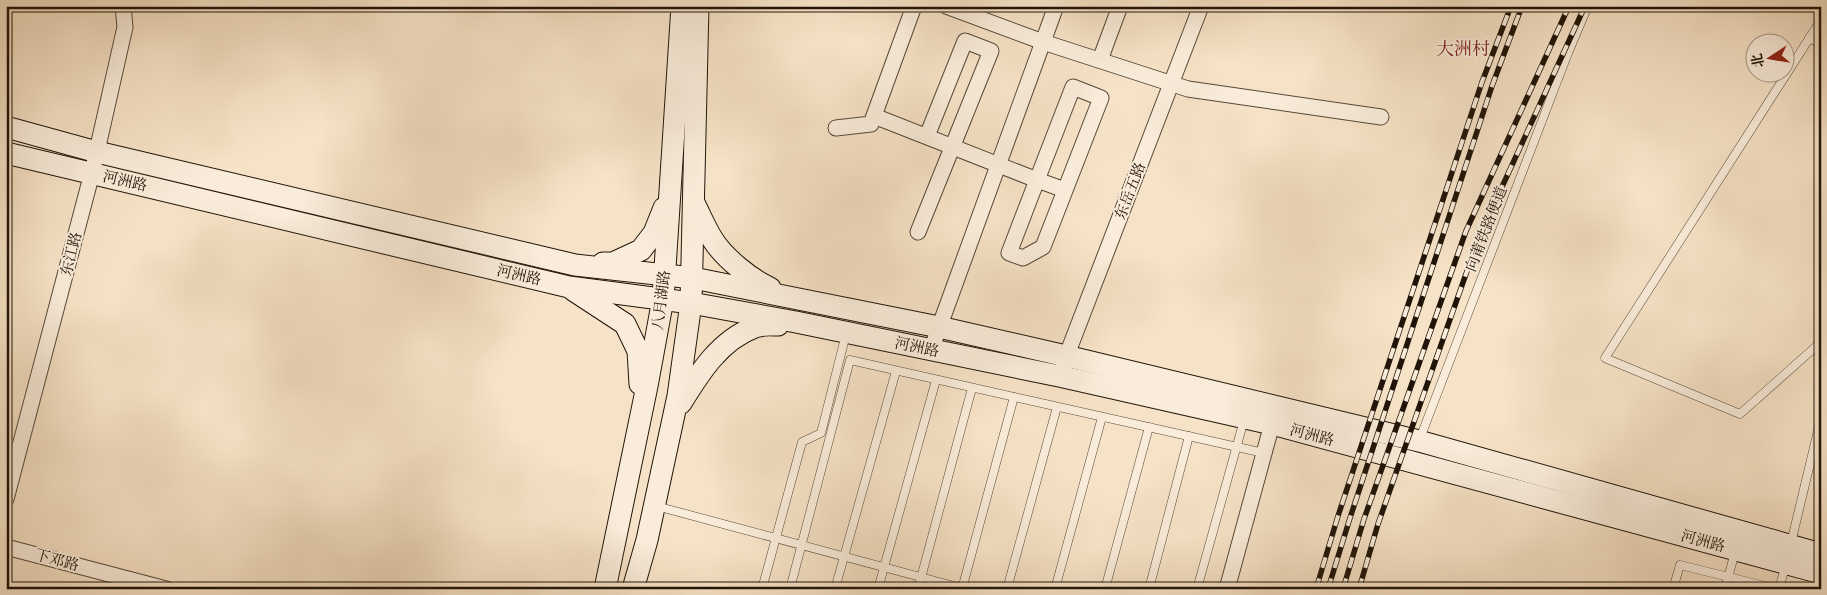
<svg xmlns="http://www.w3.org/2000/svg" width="1827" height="595" viewBox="0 0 1827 595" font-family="Alegreya,'Noto Serif SC',serif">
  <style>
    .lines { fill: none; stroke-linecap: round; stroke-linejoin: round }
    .service-casing { stroke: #564838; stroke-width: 9 }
    .minor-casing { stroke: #564838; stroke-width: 17 }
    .secondary-casing { stroke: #201408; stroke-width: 23 }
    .service { stroke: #f9ecda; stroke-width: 8 }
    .minor { stroke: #f9ecda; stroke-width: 15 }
    .secondary { stroke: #f9ecda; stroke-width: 21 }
    .rail-casing { stroke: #201408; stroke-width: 5.5 }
    .rail { stroke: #f9ecda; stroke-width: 4; stroke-dasharray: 11; stroke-linecap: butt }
    .labels { text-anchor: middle; stroke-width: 4; stroke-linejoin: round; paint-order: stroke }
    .street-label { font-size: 15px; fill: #201408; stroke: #f9ecda }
    .quarter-label { font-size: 18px; fill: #7a1f14; stroke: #f9ecda }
  </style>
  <rect width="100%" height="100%" fill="#f6e2c6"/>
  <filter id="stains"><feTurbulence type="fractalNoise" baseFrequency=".004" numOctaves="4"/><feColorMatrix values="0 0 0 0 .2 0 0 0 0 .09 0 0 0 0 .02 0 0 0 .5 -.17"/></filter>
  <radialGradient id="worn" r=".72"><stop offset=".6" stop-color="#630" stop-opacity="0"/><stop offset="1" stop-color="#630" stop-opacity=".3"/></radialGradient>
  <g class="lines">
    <defs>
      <g id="service">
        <polyline points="1821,20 1605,358 1740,414 1821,342"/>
        <polyline points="1809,38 1821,44"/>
        <polyline points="1419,441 1568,53 1588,6"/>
        <polyline points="656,506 965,589"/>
        <polyline points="1791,543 1821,418"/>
        <polyline points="762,589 802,442 821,433 846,334"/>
        <polyline points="790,589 850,360 1264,453"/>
        <polyline points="835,589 896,371"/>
        <polyline points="878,589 936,380"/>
        <polyline points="918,589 972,388"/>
        <polyline points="962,589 1014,397"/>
        <polyline points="1007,589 1057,407"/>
        <polyline points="1055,589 1102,417"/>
        <polyline points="1105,589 1149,427"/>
        <polyline points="1149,589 1189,436"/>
        <polyline points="1197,589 1244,420"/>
        <polyline points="1673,589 1680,565 1777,589"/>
        <polyline points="1725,589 1735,552"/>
        <polyline points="1779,589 1786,564"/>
      </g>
      <g id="minor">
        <polyline points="946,6 1043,42 1188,89 1381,117"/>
        <polyline points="1100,60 1120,6"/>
        <polyline points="874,116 1037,180 1009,253 1023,258 1043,247 1101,98 1073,87 1037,180 1065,190"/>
        <polyline points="836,128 871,124 914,6"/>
        <polyline points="918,232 991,51 965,41 927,136"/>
        <polyline points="931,350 1056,6"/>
        <polyline points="1063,365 1201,6"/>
        <polyline points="6,499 92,173 125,27 123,6"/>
        <polyline points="6,547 166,589"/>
        <polyline points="1227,589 1272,424"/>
      </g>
      <g id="secondary">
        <polyline points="6,127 97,152 575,265 693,278 939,327 1066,356 1419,441 1821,554"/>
        <polyline points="6,153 569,287 691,303 796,322 1059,376 1272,424 1821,573"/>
        <path d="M695,205C701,217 706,229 713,240C724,258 752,280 770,288"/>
        <polyline points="603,263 613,263 641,250 654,233 664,208"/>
        <polyline points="573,290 625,324 638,351 640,384"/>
        <path d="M681,403C700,372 720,340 755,327C762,324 771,325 778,325"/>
        <polyline points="605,589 647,386 663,299 682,6"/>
        <polyline points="633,589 647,540 678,396 691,303 698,6"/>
      </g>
    </defs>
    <!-- service casing -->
    <use href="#service" class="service-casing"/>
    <!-- minor casing -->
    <use href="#minor" class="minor-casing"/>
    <!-- secondary casing -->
    <use href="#secondary" class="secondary-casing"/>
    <!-- service -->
    <use href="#service" class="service"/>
    <!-- minor -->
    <use href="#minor" class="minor"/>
    <!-- secondary -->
    <use href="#secondary" class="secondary"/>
    <defs>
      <g id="rail">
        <polyline points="1316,589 1338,516 1482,82 1511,6"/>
        <polyline points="1328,589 1350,518 1492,86 1522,6"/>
        <polyline points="1343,589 1364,519 1466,231 1569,6"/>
        <polyline points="1359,589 1378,524 1479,237 1585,6"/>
      </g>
    </defs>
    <!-- rail casing -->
    <use href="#rail" class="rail-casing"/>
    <!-- rail -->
    <use href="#rail" class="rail"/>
  </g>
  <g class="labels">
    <!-- street labels -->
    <g class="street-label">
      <text transform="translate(125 181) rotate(13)" y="5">河洲路</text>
      <text transform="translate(1130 191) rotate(-69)" y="5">东岳五路</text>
      <text transform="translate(1486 229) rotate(-69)" y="5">向莆铁路便道</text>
      <text transform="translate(71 254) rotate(-76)" y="5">东江路</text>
      <text transform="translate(519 275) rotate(13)" y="5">河洲路</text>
      <text transform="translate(661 300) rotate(-83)" y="5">八月湖路</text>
      <text transform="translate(917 347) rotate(12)" y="5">河洲路</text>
      <text transform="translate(1312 435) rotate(15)" y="5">河洲路</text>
      <text transform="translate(1703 541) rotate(15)" y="5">河洲路</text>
      <text transform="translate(57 560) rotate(15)" y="5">下邓路</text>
    </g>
    <!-- quarter labels -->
    <g class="quarter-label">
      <text x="1463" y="55">大洲村</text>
    </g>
  </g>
  <!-- margin -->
  <rect width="1827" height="595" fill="none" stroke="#f6e2c6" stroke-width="25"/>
  <rect x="8" y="8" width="1812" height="580" fill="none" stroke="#201408" stroke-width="2.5"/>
  <rect x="12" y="12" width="1802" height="570" fill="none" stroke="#201408"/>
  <!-- north arrow -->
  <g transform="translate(1770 58) rotate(258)"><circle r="24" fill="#f9ecda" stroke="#a29686"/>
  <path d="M0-4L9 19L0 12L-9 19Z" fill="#8f2418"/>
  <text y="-8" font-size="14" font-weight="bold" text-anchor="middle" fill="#201408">北</text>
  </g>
  <rect width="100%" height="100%" filter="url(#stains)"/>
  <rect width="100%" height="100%" fill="url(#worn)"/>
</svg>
